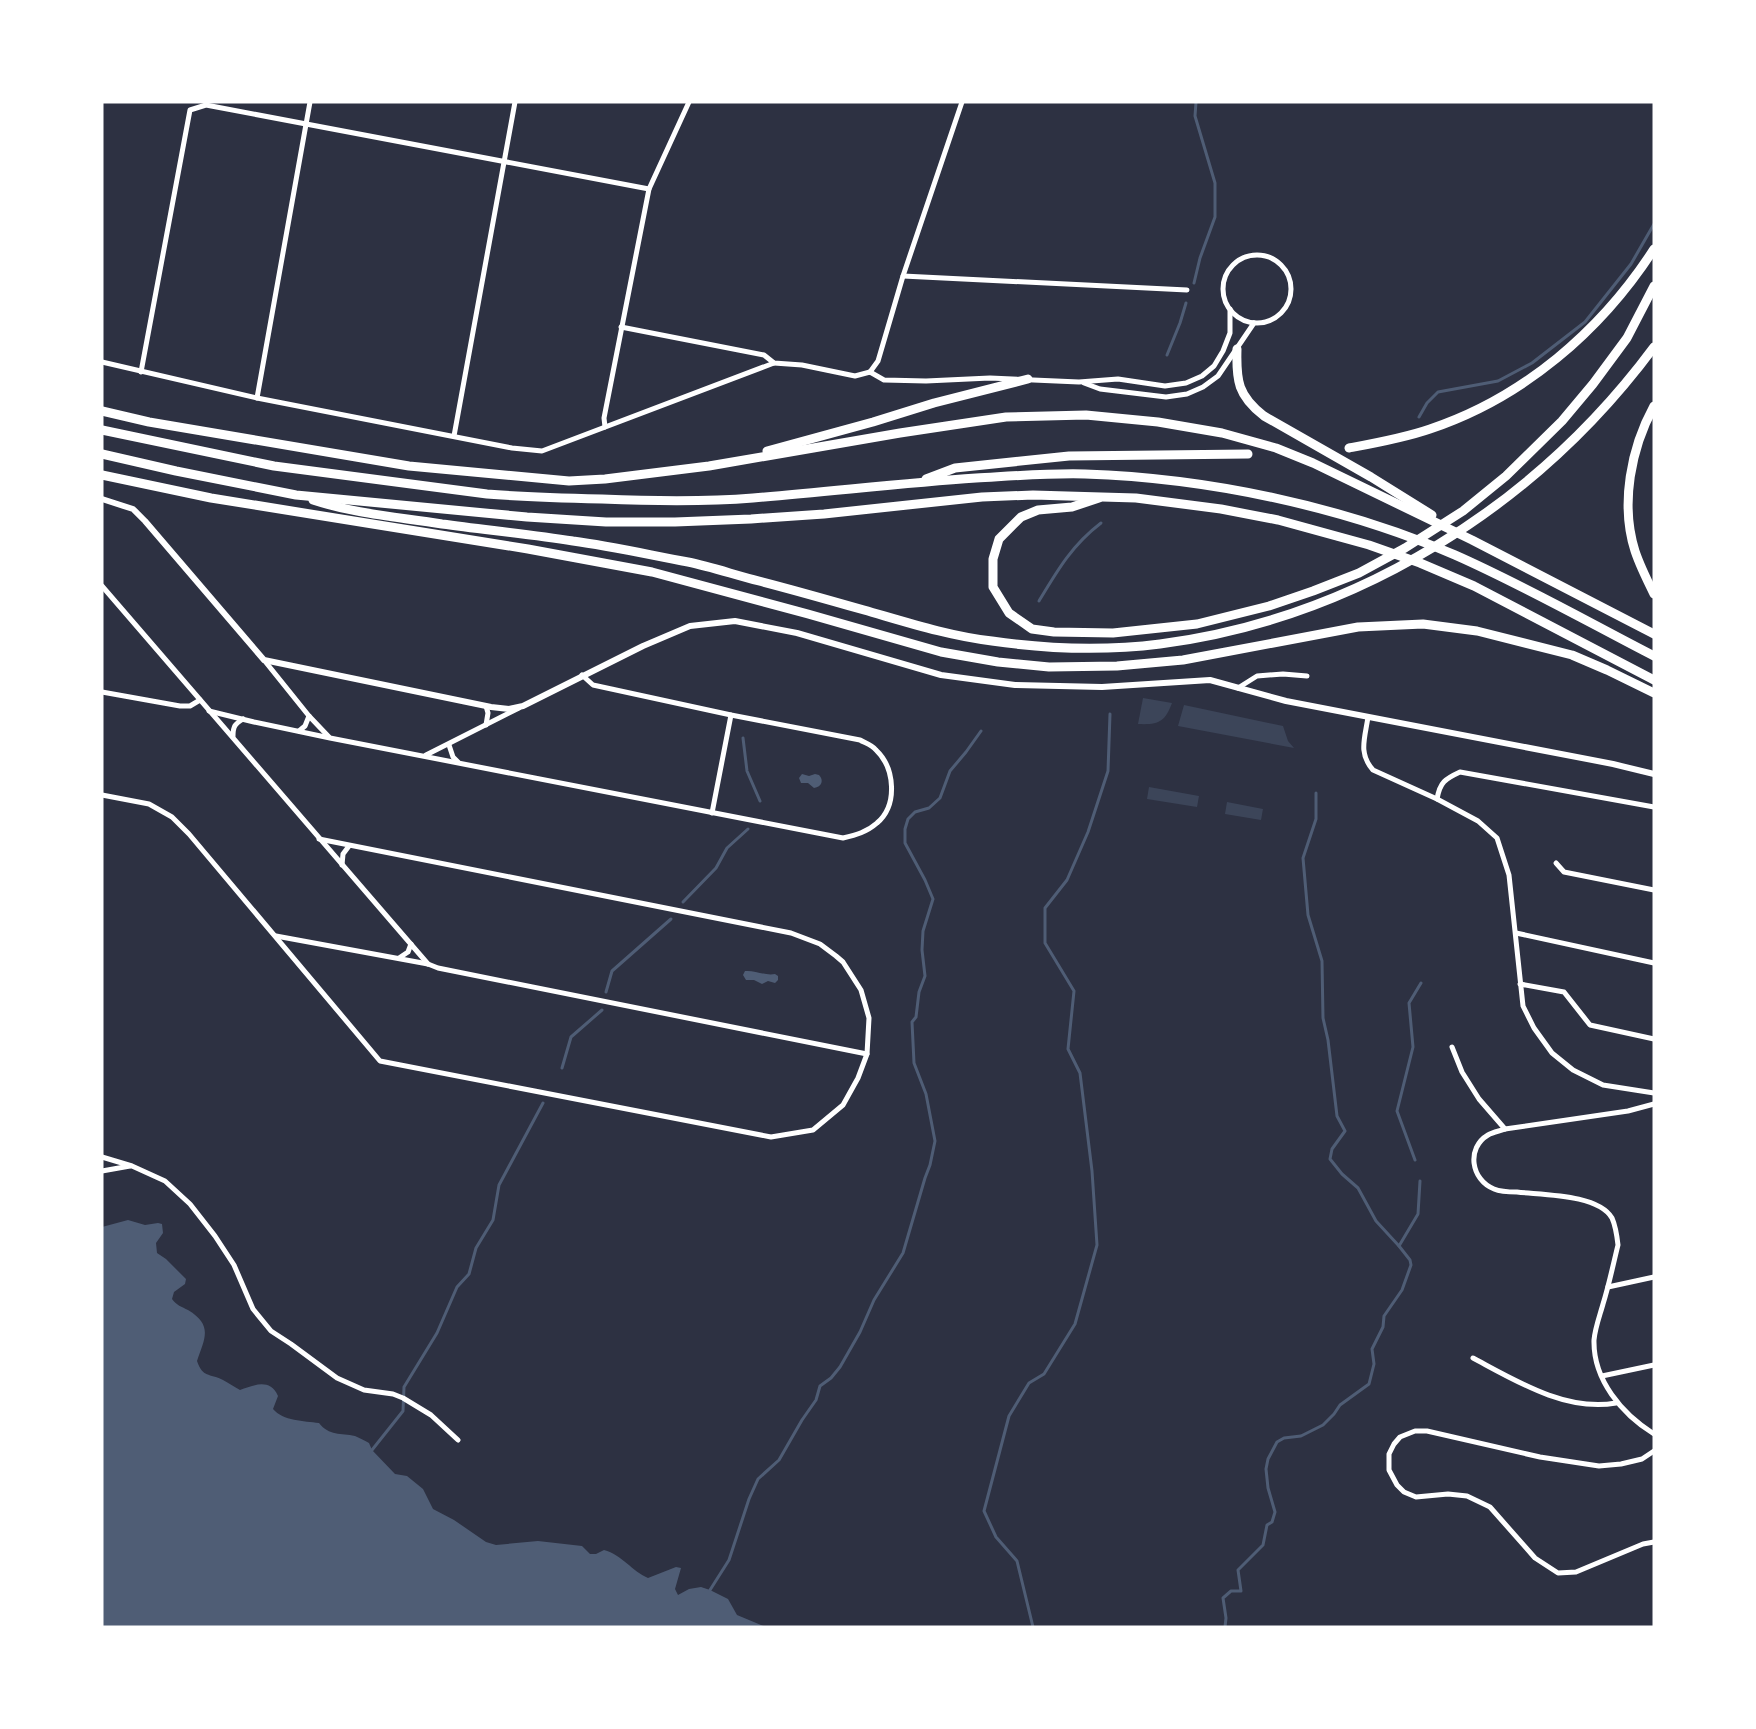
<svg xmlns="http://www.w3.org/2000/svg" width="1756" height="1729" viewBox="0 0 1756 1729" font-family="Karla,sans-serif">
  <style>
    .green { fill: #3c4559 }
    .water { fill: #4f5d75 }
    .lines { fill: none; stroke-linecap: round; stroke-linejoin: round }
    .stream { stroke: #4f5d75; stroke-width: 3 }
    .minor { stroke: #fff; stroke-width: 5 }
    .tertiary { stroke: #fff; stroke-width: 6 }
    .motorway { stroke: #fff; stroke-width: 9 }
  </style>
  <rect width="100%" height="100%" fill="#2d3142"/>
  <!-- green -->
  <g class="green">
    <path d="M1143,698L1172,703C1165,722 1158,725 1138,724Z"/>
    <polygon points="1184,705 1283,726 1288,741 1294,748 1178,726"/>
    <polygon points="1149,787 1199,796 1197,807 1147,799"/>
    <polygon points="1227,802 1263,809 1261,820 1225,814"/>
  </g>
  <!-- water -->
  <g class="water">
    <path d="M802,774L809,776L815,774L819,775C824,780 822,787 814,788L808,783H801L799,778Z"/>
    <path d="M745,971C755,970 765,976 775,974L778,976V980L775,983L768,981L762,984L754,980H746L743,975Z"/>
    <path d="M128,1220L145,1225L158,1223L162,1224L163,1233L156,1243L157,1253L166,1259L186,1279L185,1284L174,1292L172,1299C176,1305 182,1307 188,1310C213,1325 205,1338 197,1361C203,1378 209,1373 223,1380C229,1383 234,1387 240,1390C254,1385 270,1378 278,1396L273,1409C283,1421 304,1421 319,1423C329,1436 341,1433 355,1436C360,1438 365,1441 369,1443L372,1450L395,1474L407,1476L423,1489L433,1509L454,1520L486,1542L496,1545L538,1541L582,1546L590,1554H596L604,1550C622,1555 632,1571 648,1578L676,1567L681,1568L675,1589L678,1595L689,1589L701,1587L710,1590L728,1599L737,1615L766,1627H102V1227Z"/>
  </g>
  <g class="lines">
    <!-- stream -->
    <g class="stream">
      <polyline points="1194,283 1200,258 1215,217 1215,183 1195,116 1196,102"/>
      <polyline points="1167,355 1180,323 1186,303"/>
      <polyline points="1419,417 1427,403 1438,392 1498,381 1532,363 1585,322 1631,264 1654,224"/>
      <path d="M1039,601C1057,571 1072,545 1101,523"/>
      <polyline points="743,738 747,771 760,801"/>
      <polyline points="683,902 716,868 727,848 748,829"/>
      <polyline points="606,992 612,971 671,919"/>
      <polyline points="562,1068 571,1037 602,1010"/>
      <polyline points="1415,1160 1397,1111 1413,1047 1409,1003 1421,983"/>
      <polyline points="1399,1246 1418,1214 1420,1181"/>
      <polyline points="372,1450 403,1411 404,1387 437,1333 457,1287 469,1274 476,1248 493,1220 499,1185 543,1103"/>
      <polyline points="710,1590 729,1560 749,1499 758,1479 779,1460 802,1420 816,1400 820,1386 831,1378 840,1367 860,1332 874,1300 903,1253 925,1178 930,1165 935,1141 926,1094 914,1063 912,1022 916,1017 919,992 925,976 922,950 923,931 933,899 925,880 905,843 905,829 908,819 915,812 929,808 940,798 950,771 966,752 981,731"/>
      <polyline points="1033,1627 1017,1561 996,1537 984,1511 1009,1416 1029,1383 1044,1374 1075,1324 1097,1245 1092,1171 1080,1073 1068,1049 1074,991 1045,943 1045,908 1067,880 1088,832 1108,771 1110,714"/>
      <polyline points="1225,1627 1226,1618 1223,1598 1231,1591 1241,1591 1238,1570 1263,1545 1267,1525 1272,1522 1275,1512 1268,1488 1266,1469 1268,1459 1277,1442 1284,1438 1301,1436 1323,1425 1334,1414 1340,1405 1369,1384 1374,1364 1372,1349 1383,1327 1384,1316 1402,1290 1411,1265 1410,1260 1399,1246 1376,1221 1358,1188 1342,1174 1330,1159 1332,1149 1345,1131 1337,1116 1328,1040 1323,1018 1322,961 1308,915 1303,858 1316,819 1316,793"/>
    </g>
    <!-- minor -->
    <g class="minor">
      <circle cx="1257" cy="289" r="34"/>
      <polyline points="903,276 1187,290"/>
      <polyline points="621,327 764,355 774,363 802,365 855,376 870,372"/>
      <polyline points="102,362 257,398 512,448 542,451 774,363"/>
      <polyline points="141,372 190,110 206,105 649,189"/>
      <polyline points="870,372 884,380 926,381 990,378 1079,382 1118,379 1165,386 1186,383 1202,376 1214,366 1223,351 1230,333 1230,309"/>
      <polyline points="870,372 878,361 903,276 962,102"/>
      <polyline points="1084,383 1100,389 1166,397 1187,394 1203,387 1218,376 1254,323"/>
      <polyline points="257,398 310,102"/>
      <polyline points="605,427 604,418 649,189 689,102"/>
      <polyline points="454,436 515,102"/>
      <polyline points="102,586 428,964"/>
      <polyline points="264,660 309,716 329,737"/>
      <polyline points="1238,688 1257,676 1283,674 1307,676"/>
      <polyline points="102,692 180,706 190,706 200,700"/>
      <polyline points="486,706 488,713 486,725"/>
      <path d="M209,711L254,722L330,738L843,838C856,835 867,832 877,823C898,805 895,768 876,750C872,745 865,743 860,740L731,715L593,685L582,675"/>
      <path d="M1368,717C1365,738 1358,753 1373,770L1437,799L1478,821L1497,838L1509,875L1523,1006L1534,1028L1552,1053L1573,1070L1603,1085L1654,1093"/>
      <polyline points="299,731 305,726 309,716"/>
      <path d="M233,736C233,726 235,724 243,719"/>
      <polyline points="449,745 453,757 458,762"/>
      <polyline points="426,755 519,708"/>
      <polyline points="102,795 149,804 172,817 189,834 380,1061 771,1137 813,1130 843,1105 858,1078 867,1054 869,1018 861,990 843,962 836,956 820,944 791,933 319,839"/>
      <path d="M1437,799C1440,782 1445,779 1460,772L1654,807"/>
      <polyline points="712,813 731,715"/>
      <polyline points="1556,863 1564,872 1654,890"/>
      <polyline points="342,865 343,854 349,846"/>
      <polyline points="1516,933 1654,963"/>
      <polyline points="276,936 428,964 438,968 867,1054"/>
      <polyline points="399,958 408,952 411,944"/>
      <polyline points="1520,984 1564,992 1590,1025 1654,1039"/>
      <polyline points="1452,1047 1462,1072 1479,1099 1505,1129"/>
      <path d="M1654,1104L1628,1111L1505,1129C1500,1131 1493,1132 1488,1135C1466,1148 1471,1180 1494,1189C1501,1192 1510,1192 1517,1192C1542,1195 1598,1194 1612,1218C1616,1227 1617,1236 1618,1245C1613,1265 1609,1285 1603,1304C1600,1315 1595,1328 1594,1340C1593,1380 1622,1414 1654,1434"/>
      <polyline points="102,1157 132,1166 165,1181 190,1204 215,1236 234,1265 253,1309 271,1331 291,1344 337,1378 364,1390 393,1394 403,1398 431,1415 458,1440"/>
      <polyline points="102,1171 130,1166"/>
      <polyline points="1608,1287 1654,1277"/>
      <path d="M1473,1358C1516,1381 1566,1412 1616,1403"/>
      <polyline points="1602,1376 1654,1365"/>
      <polyline points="1654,1451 1642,1459 1621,1464 1599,1466 1540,1457 1427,1431 1415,1431 1400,1437 1394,1444 1389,1454 1389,1470 1397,1485 1404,1492 1416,1497 1448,1494 1467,1496 1490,1507 1535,1558 1558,1573 1576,1572 1643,1544 1654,1542"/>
    </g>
    <!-- tertiary -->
    <polyline class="tertiary" points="102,499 133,509 145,521 264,660 491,707 509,709 523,706 643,646 690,626 735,621 797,633 941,675 1015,685 1102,687 1210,680 1286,701 1613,764 1654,774"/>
    <!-- motorway -->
    <g class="motorway">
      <path d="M1237,349C1236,381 1238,396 1264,416L1371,477L1432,515"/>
      <path d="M1654,406C1631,448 1620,504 1635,551C1640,566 1647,580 1654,594"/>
      <polyline points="102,411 149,422 409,466 569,481 605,479 709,466 900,433 1006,417 1086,415 1158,422 1222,433 1276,448 1313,463 1472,540 1654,634"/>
      <path d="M102,430L274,466L487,494C526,497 564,498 602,499C652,501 703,502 753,498C828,492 902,483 976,478C1012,476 1048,473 1085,474C1208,478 1341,506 1455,555C1523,585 1588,622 1654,656"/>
      <path d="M1349,448C1376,443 1404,438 1430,429C1523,398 1601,331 1654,249"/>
      <polyline points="767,451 873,422 934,403 1028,379"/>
      <polyline points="102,454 176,471 296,495 527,517 606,522 675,522 751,519 824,514 982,497 1033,495 1136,498 1221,509 1278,520 1369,545 1420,563 1474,586 1654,680"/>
      <polyline points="102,475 211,498 528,549 652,572 808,614 941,652 998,662 1049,667 1117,666 1183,660 1358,627 1423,624 1477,631 1572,655 1607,670 1654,693"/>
      <polyline points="926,479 955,468 1069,456 1248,454"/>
      <polyline points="1099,498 1072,507 1038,510 1021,517 999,539 993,559 993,587 1009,613 1032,629 1054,632 1113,633 1197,624 1269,606 1313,591 1359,573 1405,548 1463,511 1506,476 1562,421 1593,384 1627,338 1654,286"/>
      <path d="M313,500C355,514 399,517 442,524C486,530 529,534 573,541C611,546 650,555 688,562C712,567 735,575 759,581C794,590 829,600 864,610C906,622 949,636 992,641C1047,649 1105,651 1160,644C1357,618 1536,506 1654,347"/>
    </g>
  </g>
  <!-- border -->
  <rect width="1756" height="1729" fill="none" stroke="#ffffff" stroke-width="207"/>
</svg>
